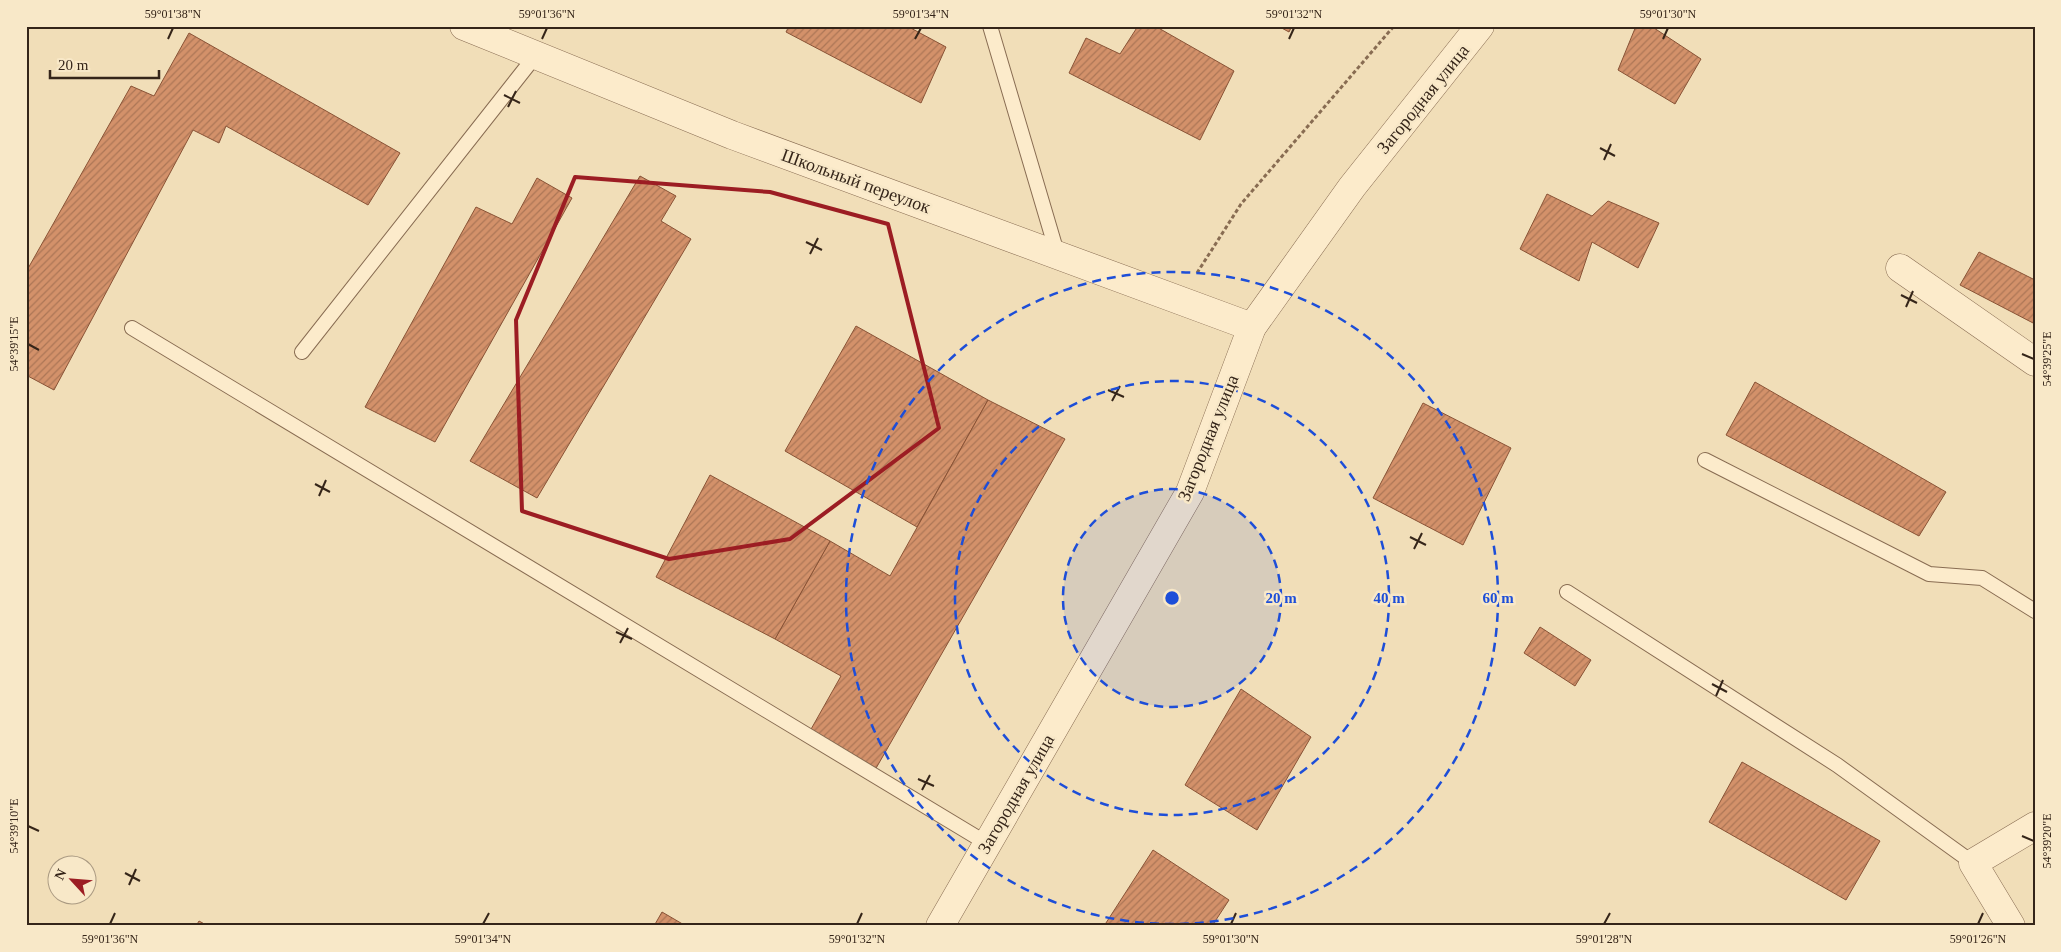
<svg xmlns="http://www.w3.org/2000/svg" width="2061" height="952" viewBox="0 0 2061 952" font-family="Georgia,serif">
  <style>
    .building { fill: url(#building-hatch); stroke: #895336 }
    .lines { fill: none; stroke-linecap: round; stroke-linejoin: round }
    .service-casing { stroke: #886c52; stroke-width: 16 }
    .minor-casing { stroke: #886c52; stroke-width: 29 }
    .tertiary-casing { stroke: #886c52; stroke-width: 29 }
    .path { stroke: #886c52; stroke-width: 3; stroke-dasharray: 4 2.5; stroke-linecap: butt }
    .service { stroke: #fcebcb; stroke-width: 14 }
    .minor { stroke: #fcebcb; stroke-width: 28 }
    .tertiary { stroke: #fcebcb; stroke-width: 28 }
    .marked { fill: none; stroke: #9c1d23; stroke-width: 4; stroke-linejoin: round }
    .ticks { fill: none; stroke: #352519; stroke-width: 2 }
    .ring { fill: none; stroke: #1d4ed8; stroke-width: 2.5; stroke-dasharray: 9 6 }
    .labels { text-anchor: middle; stroke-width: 5; stroke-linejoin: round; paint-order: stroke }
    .street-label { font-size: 18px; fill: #352519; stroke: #f8e8c8 }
    .centre { fill: #1d4ed8; stroke: #f8e8c8; stroke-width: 2.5 }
    .ring-label { font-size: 15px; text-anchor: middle; font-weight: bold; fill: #1d4ed8; stroke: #f8e8c8; stroke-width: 5; stroke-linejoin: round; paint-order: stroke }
    .neatline { fill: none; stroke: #352519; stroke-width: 2 }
    .ticks-label { font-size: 12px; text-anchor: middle; fill: #352519 }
  </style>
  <defs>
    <pattern id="building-hatch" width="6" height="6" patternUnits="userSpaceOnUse" patternTransform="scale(1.25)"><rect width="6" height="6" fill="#d3916a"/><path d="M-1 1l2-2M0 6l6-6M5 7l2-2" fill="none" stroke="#ac7656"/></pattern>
  </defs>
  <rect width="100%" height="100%" fill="#f1deb8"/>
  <!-- building -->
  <g class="building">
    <polygon points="789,26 907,26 946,47 921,103 786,32"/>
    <polygon points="1138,26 1155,26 1234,71 1200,140 1069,73 1086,38 1120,54"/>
    <polygon points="1278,26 1292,26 1289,32"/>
    <polygon points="1636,26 1651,26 1701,59 1675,104 1618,70"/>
    <polygon points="189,33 400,153 368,205 226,126 219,143 193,130 54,390 26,375 26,272 131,86 154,96"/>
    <polygon points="640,176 676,196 661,221 691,239 537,498 470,461"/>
    <polygon points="537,178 572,198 435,442 365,407 476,207 512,224"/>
    <polygon points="1547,194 1592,216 1608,201 1659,223 1638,268 1592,242 1579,281 1520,249"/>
    <polygon points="1979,252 2035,280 2035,324 1960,285"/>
    <polygon points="856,326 988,400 917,527 785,451"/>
    <polygon points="1755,382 1946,492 1919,536 1726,435"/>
    <polygon points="988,400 1065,439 875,770 810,731 841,676 775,639 830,541 890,576"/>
    <polygon points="1423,403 1511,448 1463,545 1373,498"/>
    <polygon points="710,475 830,541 775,639 656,577"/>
    <polygon points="1540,627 1591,660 1575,686 1524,653"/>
    <polygon points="1241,689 1311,737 1257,830 1185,785"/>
    <polygon points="1742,762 1880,841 1846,900 1709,822"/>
    <polygon points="1153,850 1229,900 1212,926 1104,926"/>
    <polygon points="662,912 686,926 654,926"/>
    <polygon points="199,921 208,926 196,926"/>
  </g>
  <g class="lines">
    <defs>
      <g id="service">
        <polyline points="990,26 1058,256"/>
        <polyline points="132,328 988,844"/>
        <polyline points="302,352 536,55"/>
        <polyline points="1705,460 1929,574 1982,578 2035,611"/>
        <polyline points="1567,592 1837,765 1973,863"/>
      </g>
      <g id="minor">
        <polyline points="464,26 732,135 1252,327"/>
        <polyline points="1900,268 2035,362"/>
        <polyline points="2011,926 1973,863 2035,826"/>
      </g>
      <polyline id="tertiary" points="940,926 1190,492 1252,327 1352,187 1480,26"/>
    </defs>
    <!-- service casing -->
    <use href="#service" class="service-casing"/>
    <!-- minor casing -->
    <use href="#minor" class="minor-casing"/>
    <!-- tertiary casing -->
    <use href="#tertiary" class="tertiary-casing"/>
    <!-- path -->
    <polyline class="path" points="1197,273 1241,204 1394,26"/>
    <!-- service -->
    <use href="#service" class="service"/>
    <!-- minor -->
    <use href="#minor" class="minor"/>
    <!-- tertiary -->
    <use href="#tertiary" class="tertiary"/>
  </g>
  <!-- marked area -->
  <path class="marked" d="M575,177L770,192L888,224L939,428L790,539L669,559L522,511L516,320Z"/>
  <!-- ticks -->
  <path class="ticks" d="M168,39L173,28M542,39L547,28M915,39L921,28M1289,39L1294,28M1663,39L1668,28M504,95L520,103M508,107L516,91M1600,148L1615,156M1604,160L1611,144M806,242L822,250M810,254L818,238M1901,295L1917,303M1906,307L1913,291M28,344L39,350M2022,354L2034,359M1108,390L1124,397M1112,401L1120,386M315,484L330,492M319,496L326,480M1410,537L1426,545M1414,549L1422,533M616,632L632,639M620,643L628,628M1712,684L1727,692M1716,696L1723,680M918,779L934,786M922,790L930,775M28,826L39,831M2022,836L2034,841M125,873L140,881M129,885L136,869M110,924L115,913M483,924L489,913M857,924L862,913M1231,924L1236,913M1604,924L1610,913M1978,924L1983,913"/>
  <!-- distance rings -->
  <circle cx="1172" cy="598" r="109" fill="#1d4ed8" fill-opacity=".12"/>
  <g class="ring">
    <circle cx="1172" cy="598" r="109"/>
    <circle cx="1172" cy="598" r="217"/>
    <circle cx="1172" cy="598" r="326"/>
  </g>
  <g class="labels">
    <!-- street labels -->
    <g class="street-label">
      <text transform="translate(1423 99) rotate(-51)" y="6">Загородная улица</text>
      <text transform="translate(856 181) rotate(20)" y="6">Школьный переулок</text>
      <text transform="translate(1208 438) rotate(-68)" y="6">Загородная улица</text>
      <text transform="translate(1016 794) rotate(-60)" y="6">Загородная улица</text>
    </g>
  </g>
  <circle cx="1172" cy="598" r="8" class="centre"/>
  <g class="ring-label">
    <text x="1281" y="603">20 m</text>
    <text x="1389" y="603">40 m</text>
    <text x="1498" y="603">60 m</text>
  </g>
  <!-- border -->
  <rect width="2061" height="952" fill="none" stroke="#f8e8c8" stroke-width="55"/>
  <!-- north arrow -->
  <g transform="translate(72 880) rotate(296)"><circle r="24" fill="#f8e8c8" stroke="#aa9a82"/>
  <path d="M0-4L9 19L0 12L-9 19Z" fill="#9c1d23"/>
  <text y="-8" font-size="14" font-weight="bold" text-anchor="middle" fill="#352519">N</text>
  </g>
  <!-- scale -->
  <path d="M50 70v8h109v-8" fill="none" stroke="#352519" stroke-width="2.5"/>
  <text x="58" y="70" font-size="15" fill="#352519" stroke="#f8e8c8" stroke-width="4" paint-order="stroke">20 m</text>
  <rect x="28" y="28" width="2006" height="896" class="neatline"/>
  <g class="ticks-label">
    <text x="173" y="18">59°01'38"N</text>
    <text x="547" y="18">59°01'36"N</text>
    <text x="921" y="18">59°01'34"N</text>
    <text x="1294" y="18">59°01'32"N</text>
    <text x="1668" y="18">59°01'30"N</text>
    <text transform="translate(14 344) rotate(-90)" y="4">54°39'15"E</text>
    <text transform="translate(2047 359) rotate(-90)" y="4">54°39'25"E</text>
    <text transform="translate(14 826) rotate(-90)" y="4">54°39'10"E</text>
    <text transform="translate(2047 841) rotate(-90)" y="4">54°39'20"E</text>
    <text x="110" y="943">59°01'36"N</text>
    <text x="483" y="943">59°01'34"N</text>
    <text x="857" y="943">59°01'32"N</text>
    <text x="1231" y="943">59°01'30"N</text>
    <text x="1604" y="943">59°01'28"N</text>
    <text x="1978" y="943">59°01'26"N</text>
  </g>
</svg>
